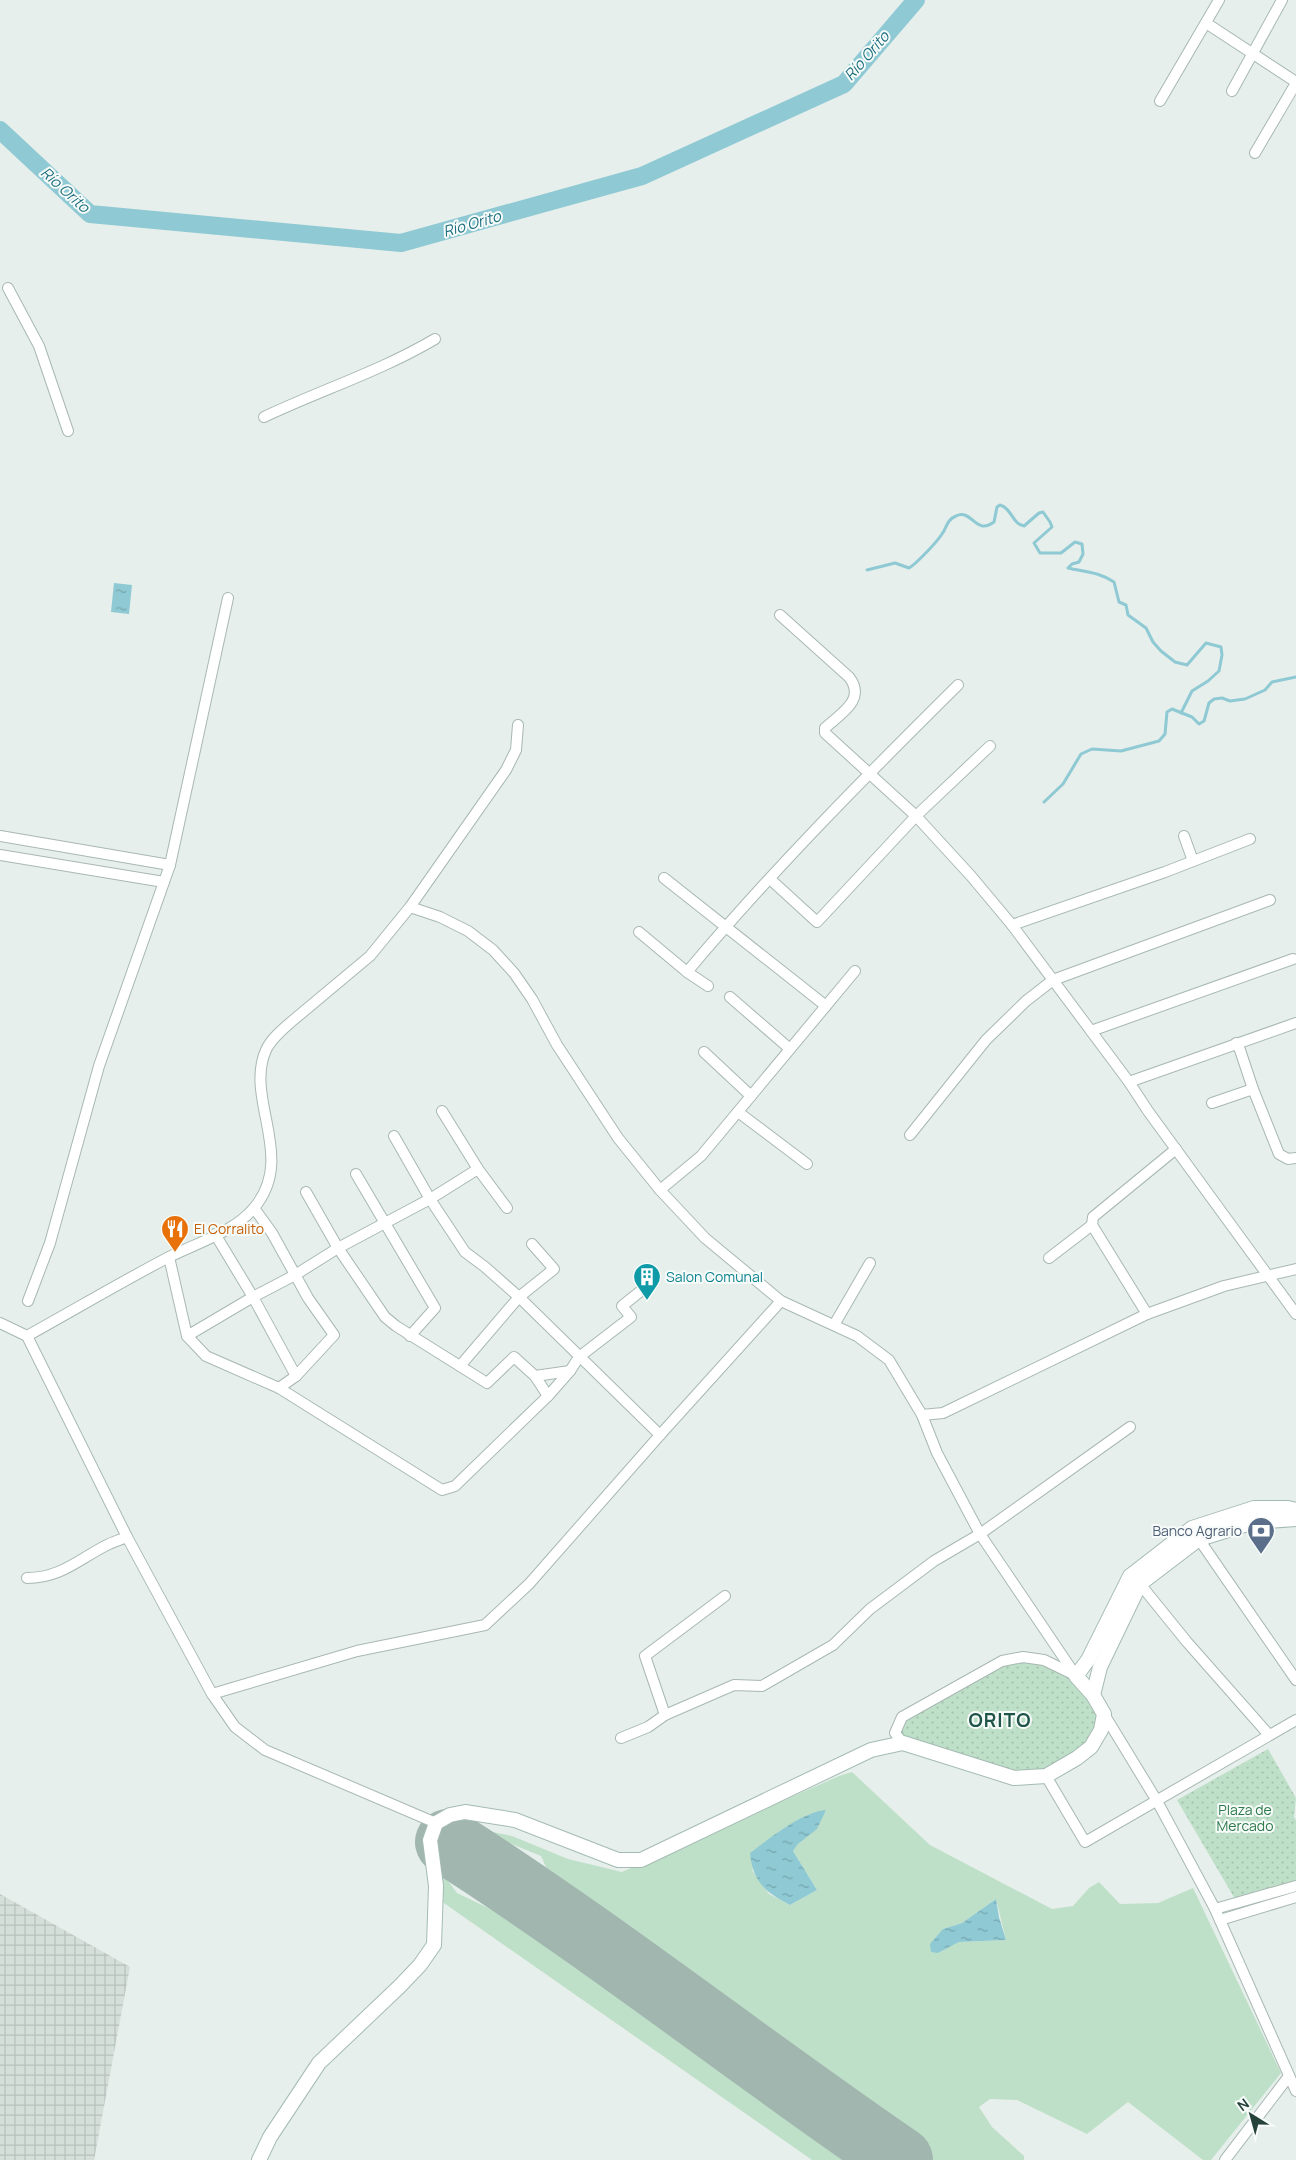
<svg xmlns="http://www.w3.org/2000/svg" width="1296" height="2160" viewBox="0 0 1296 2160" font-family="Manrope,sans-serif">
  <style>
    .industrial { fill: url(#industrial-grid) }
    .grass { fill: #bfe0c8; fill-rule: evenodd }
    .park { fill: url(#park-dots) }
    .water { fill: url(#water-ripples) }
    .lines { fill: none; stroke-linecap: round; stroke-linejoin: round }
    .stream { stroke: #8ec9d4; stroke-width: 3 }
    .river { stroke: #8ec9d4; stroke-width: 18 }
    .runway { stroke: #a2b6b0; stroke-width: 66 }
    .street-casing { stroke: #a8b8b2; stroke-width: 12 }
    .secondary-casing { stroke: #a4bbb3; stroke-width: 16 }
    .street { stroke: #fff; stroke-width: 10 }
    .secondary { stroke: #fff; stroke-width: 14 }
    .labels { text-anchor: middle; stroke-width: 4; stroke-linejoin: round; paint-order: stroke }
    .food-label { font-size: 14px; fill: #c56008; stroke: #f7fbf9; text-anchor: start }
    .culture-label { font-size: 14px; fill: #0d838f; stroke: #f7fbf9; text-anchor: start }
    .service-label { font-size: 14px; fill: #4e5e75; stroke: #f7fbf9; text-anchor: end }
    .park-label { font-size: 14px; fill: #2d7a4b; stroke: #f7fbf9 }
    .water-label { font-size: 15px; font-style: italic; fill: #1c6f80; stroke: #f7fbf9 }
    .district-label { font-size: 19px; font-weight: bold; letter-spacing: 1px; fill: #1f5548; stroke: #f7fbf9 }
  </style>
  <defs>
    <pattern id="industrial-grid" width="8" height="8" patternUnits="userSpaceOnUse" patternTransform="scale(1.25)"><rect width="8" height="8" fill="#d4dfda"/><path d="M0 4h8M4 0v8" fill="none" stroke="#b6c1bc"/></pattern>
    <pattern id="park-dots" width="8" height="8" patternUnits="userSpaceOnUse" patternTransform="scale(1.25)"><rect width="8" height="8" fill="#bfe0c8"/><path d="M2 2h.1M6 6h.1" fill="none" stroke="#a4c1ad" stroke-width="1.8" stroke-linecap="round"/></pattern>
    <pattern id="water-ripples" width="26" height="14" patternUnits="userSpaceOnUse" patternTransform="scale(1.25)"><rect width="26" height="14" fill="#8ec9d4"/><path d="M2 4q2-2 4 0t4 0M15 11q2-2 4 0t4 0" fill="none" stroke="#74a5ad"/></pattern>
  </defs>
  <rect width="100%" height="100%" fill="#e6efeb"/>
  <!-- industrial -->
  <polygon class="industrial" points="0,1894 130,1967 94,2160 0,2160"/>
  <!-- grass -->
  <path class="grass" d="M852,1772L930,1845L1052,1909L1073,1906L1089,1888L1099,1882L1120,1904L1158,1903L1193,1888L1281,2073L1211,2160H1203L1128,2102L1087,2134L1017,2100L990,2099L979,2107L992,2127L1024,2156V2160H933L560,1898L541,1856L487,1834L454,1833L440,1844L441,1859L446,1878L457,1893L536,1931L543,1932L869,2160H812L441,1901L435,1846L444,1835L462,1829L483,1830L512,1836L568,1859L622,1872L839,1776ZM817,1828L798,1844L793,1851L817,1890L790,1905L769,1894L752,1870ZM996,1899L1006,1940L959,1942L938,1953L943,1929L962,1923Z"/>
  <!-- park -->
  <g class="park">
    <polygon points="1023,1657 1076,1676 1093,1695 1101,1730 1046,1776 1014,1778 895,1733 902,1717 1002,1661"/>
    <polygon points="1268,1749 1296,1798 1294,1817 1296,1820 1296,1880 1254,1896 1235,1899 1177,1800"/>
  </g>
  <!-- water -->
  <g class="water">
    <polygon points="114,583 132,585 129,614 111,612"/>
    <path d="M826,1810L817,1829L798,1844L793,1851L817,1890L790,1905C765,1892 753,1882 750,1853C770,1838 802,1812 826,1810Z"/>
    <polygon points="996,1899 999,1917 1006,1940 959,1942 938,1953 931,1952 930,1944 943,1929 962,1923"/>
  </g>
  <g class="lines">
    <!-- stream -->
    <g class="stream">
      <path d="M867,570L895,563L909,568C916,564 937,542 942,534C947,528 946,520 956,516C972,508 975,536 994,522L997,507L1000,505C1012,508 1012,524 1024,526L1039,513L1043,512L1050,522L1052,527L1034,543L1040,553H1061L1075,542L1082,544L1083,554L1079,562L1072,564L1068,568C1085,572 1099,572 1114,582L1119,602L1126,605L1128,615L1146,628L1153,642L1161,651L1175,662L1187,665L1206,643L1221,647L1222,655L1219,671L1208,681L1192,691L1181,713"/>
      <polyline points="1044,802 1063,784 1081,754 1092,749 1121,751 1159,741 1165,734 1167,712 1172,709 1192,717 1199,724 1204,721 1209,703 1214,699 1222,698 1230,701 1245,699 1265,690 1272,682 1296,677"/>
    </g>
    <!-- river -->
    <polyline class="river" points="0,130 90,214 401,243 642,176 844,84 916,0"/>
    <!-- runway -->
    <path class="runway" d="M448,1842C603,1941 748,2056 900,2160"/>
    <defs>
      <g id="street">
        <polyline points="1206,23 1296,82"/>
        <polyline points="1232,91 1282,0"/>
        <polyline points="1160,101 1219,0"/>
        <polyline points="1255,153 1296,83"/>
        <polyline points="8,288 39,346 68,431"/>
        <path d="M264,417C321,390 381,371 435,339"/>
        <path d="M780,615L849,677C867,700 840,714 825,728V733L916,816L971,876L1012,925L1129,1082L1148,1111L1296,1314"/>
        <polyline points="0,836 170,865"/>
        <polyline points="1184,836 1193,861"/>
        <polyline points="0,855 164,882"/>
        <polyline points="664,878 826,1006"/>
        <polyline points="770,879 817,922 916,816 990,746"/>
        <polyline points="410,907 440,917 468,931 493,950 514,973 532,999 557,1045 618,1138 660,1190 705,1238 781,1301 857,1336 889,1360 922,1415 937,1453 980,1534 1076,1676"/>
        <polyline points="1012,925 1165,872 1250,839"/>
        <polyline points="639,932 687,972 708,986"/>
        <path d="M687,972C772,871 865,777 958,685"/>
        <polyline points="730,997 790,1049"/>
        <polyline points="1091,1031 1293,959"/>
        <polyline points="1236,1043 1240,1050 1253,1089 1279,1154 1288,1159 1296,1158"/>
        <polyline points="704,1052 751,1096"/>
        <polyline points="1129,1082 1296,1023"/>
        <polyline points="1212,1103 1253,1089"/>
        <polyline points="442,1111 478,1169 507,1208"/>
        <polyline points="738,1112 807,1164"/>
        <polyline points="910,1135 986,1040 1026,1001 1053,980 1270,900"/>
        <polyline points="394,1136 430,1199 465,1252 485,1267 519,1297 660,1435"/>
        <polyline points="356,1174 435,1308 410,1336"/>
        <polyline points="660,1190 701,1156 855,971"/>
        <polyline points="306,1192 338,1248 385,1317 396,1326 487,1383 514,1357 535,1376 548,1396"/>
        <polyline points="254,1208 272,1233 308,1298 334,1335 296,1376 279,1388"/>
        <polyline points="215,1234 253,1297 296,1376"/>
        <polyline points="169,1257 187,1336 206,1356 279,1388 442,1490 455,1486 548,1396 570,1371 579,1357 631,1317 622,1306 647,1286"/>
        <polyline points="1049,1258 1092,1225"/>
        <polyline points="28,1301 50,1243 99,1066 170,865 228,598"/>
        <polyline points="1147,1314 1092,1225 1093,1217 1176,1149"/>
        <polyline points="0,1323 27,1336 127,1537 212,1694 235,1727 265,1750 436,1823"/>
        <polyline points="834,1325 870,1263"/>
        <path d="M27,1336C74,1310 121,1282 169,1257C197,1243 234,1232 254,1208C297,1157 244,1099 266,1050C271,1039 282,1030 291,1022L370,956L410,907L506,770L516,750L518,725"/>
        <polyline points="187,1336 253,1297 295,1275 338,1248 430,1199 478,1169"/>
        <polyline points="460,1366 519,1297 554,1269 532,1244"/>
        <polyline points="535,1376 570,1371"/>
        <polyline points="922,1415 943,1413 1147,1314 1224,1286 1296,1269"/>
        <polyline points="1196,1535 1296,1680"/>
        <path d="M27,1578C60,1578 78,1560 105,1546C112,1542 120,1540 127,1537"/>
        <polyline points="1140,1584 1187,1642 1269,1735"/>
        <polyline points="212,1694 357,1651 485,1625 529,1584 660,1435 781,1301"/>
        <polyline points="1104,1714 1157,1801 1215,1909 1296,2091"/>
        <polyline points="665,1715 645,1656 725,1596"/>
        <polyline points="621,1738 648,1727 665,1715 734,1685 762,1686 833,1645 870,1609 934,1561 980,1534 1130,1427"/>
        <polyline points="903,1743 895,1733 902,1717 1002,1661 1023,1657 1044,1660 1075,1675"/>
        <polyline points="1046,1776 1085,1842 1296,1720"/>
        <polyline points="1215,1909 1296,1886"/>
        <polyline points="1220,1920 1296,1897"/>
        <polyline points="1225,2160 1289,2076"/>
      </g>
      <g id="secondary">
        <polyline points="1093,1695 1100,1667 1140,1584 1199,1539 1254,1522 1296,1519"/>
        <polyline points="259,2160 270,2137 319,2063 400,1986 420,1965 434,1945 436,1886 430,1840 436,1823 450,1815 465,1812 515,1820 618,1860 641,1860 871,1750 903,1743 1014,1778 1046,1776 1077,1758 1091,1747 1101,1730 1104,1714 1093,1695 1076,1676 1088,1660 1130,1576 1192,1528 1254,1508 1288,1508 1296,1510"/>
      </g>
    </defs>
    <!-- street casing -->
    <use href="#street" class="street-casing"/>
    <!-- secondary casing -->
    <use href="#secondary" class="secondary-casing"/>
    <!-- street -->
    <use href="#street" class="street"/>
    <!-- secondary -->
    <use href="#secondary" class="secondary"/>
  </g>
  <!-- icons -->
  <defs>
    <symbol id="restaurant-pin" viewBox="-11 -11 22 30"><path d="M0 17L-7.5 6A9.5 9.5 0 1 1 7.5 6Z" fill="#e8710a" stroke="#f7fbf9"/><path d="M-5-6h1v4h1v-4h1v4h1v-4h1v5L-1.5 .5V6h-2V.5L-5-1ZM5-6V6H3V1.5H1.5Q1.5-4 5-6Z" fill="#fff"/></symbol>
    <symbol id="building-pin" viewBox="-11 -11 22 30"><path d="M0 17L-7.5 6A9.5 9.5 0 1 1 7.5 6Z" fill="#0f9aa8" stroke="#f7fbf9"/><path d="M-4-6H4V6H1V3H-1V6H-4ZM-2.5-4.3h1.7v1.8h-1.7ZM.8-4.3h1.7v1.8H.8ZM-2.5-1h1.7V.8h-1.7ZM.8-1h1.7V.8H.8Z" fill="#fff"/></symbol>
    <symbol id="bank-pin" viewBox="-11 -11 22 30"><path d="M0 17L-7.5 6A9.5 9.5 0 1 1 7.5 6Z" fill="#5c6f8a" stroke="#f7fbf9"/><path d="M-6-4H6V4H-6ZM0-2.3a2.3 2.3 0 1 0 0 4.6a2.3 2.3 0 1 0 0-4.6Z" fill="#fff"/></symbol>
  </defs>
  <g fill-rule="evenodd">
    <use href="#restaurant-pin" x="159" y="1213" width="32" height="43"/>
    <use href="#building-pin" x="631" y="1261" width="32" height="43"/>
    <use href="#bank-pin" x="1245" y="1515" width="32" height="43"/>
  </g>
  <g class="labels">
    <!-- food labels -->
    <g class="food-label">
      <text x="194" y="1234">El Corralito</text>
    </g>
    <!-- culture labels -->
    <g class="culture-label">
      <text x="666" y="1282">Salon Comunal</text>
    </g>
    <!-- service labels -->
    <g class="service-label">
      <text x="1242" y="1536">Banco Agrario</text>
    </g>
    <!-- park labels -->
    <g class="park-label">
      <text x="1245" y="1815">Plaza de<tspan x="1245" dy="16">Mercado</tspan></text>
    </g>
    <!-- water labels -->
    <g class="water-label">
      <text transform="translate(867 56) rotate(-49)" y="5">Río Orito</text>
      <text transform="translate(65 190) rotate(42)" y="5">Río Orito</text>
      <text transform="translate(472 224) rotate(-16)" y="5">Río Orito</text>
    </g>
    <!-- district labels -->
    <g class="district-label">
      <text x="1000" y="1727">ORITO</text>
    </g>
  </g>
  <!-- north arrow -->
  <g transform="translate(1251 2115) rotate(323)" stroke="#f7fbf9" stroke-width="4" paint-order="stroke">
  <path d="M0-4L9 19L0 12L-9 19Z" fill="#24423a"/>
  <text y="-8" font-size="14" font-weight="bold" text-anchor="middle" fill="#24423a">N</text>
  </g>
</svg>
